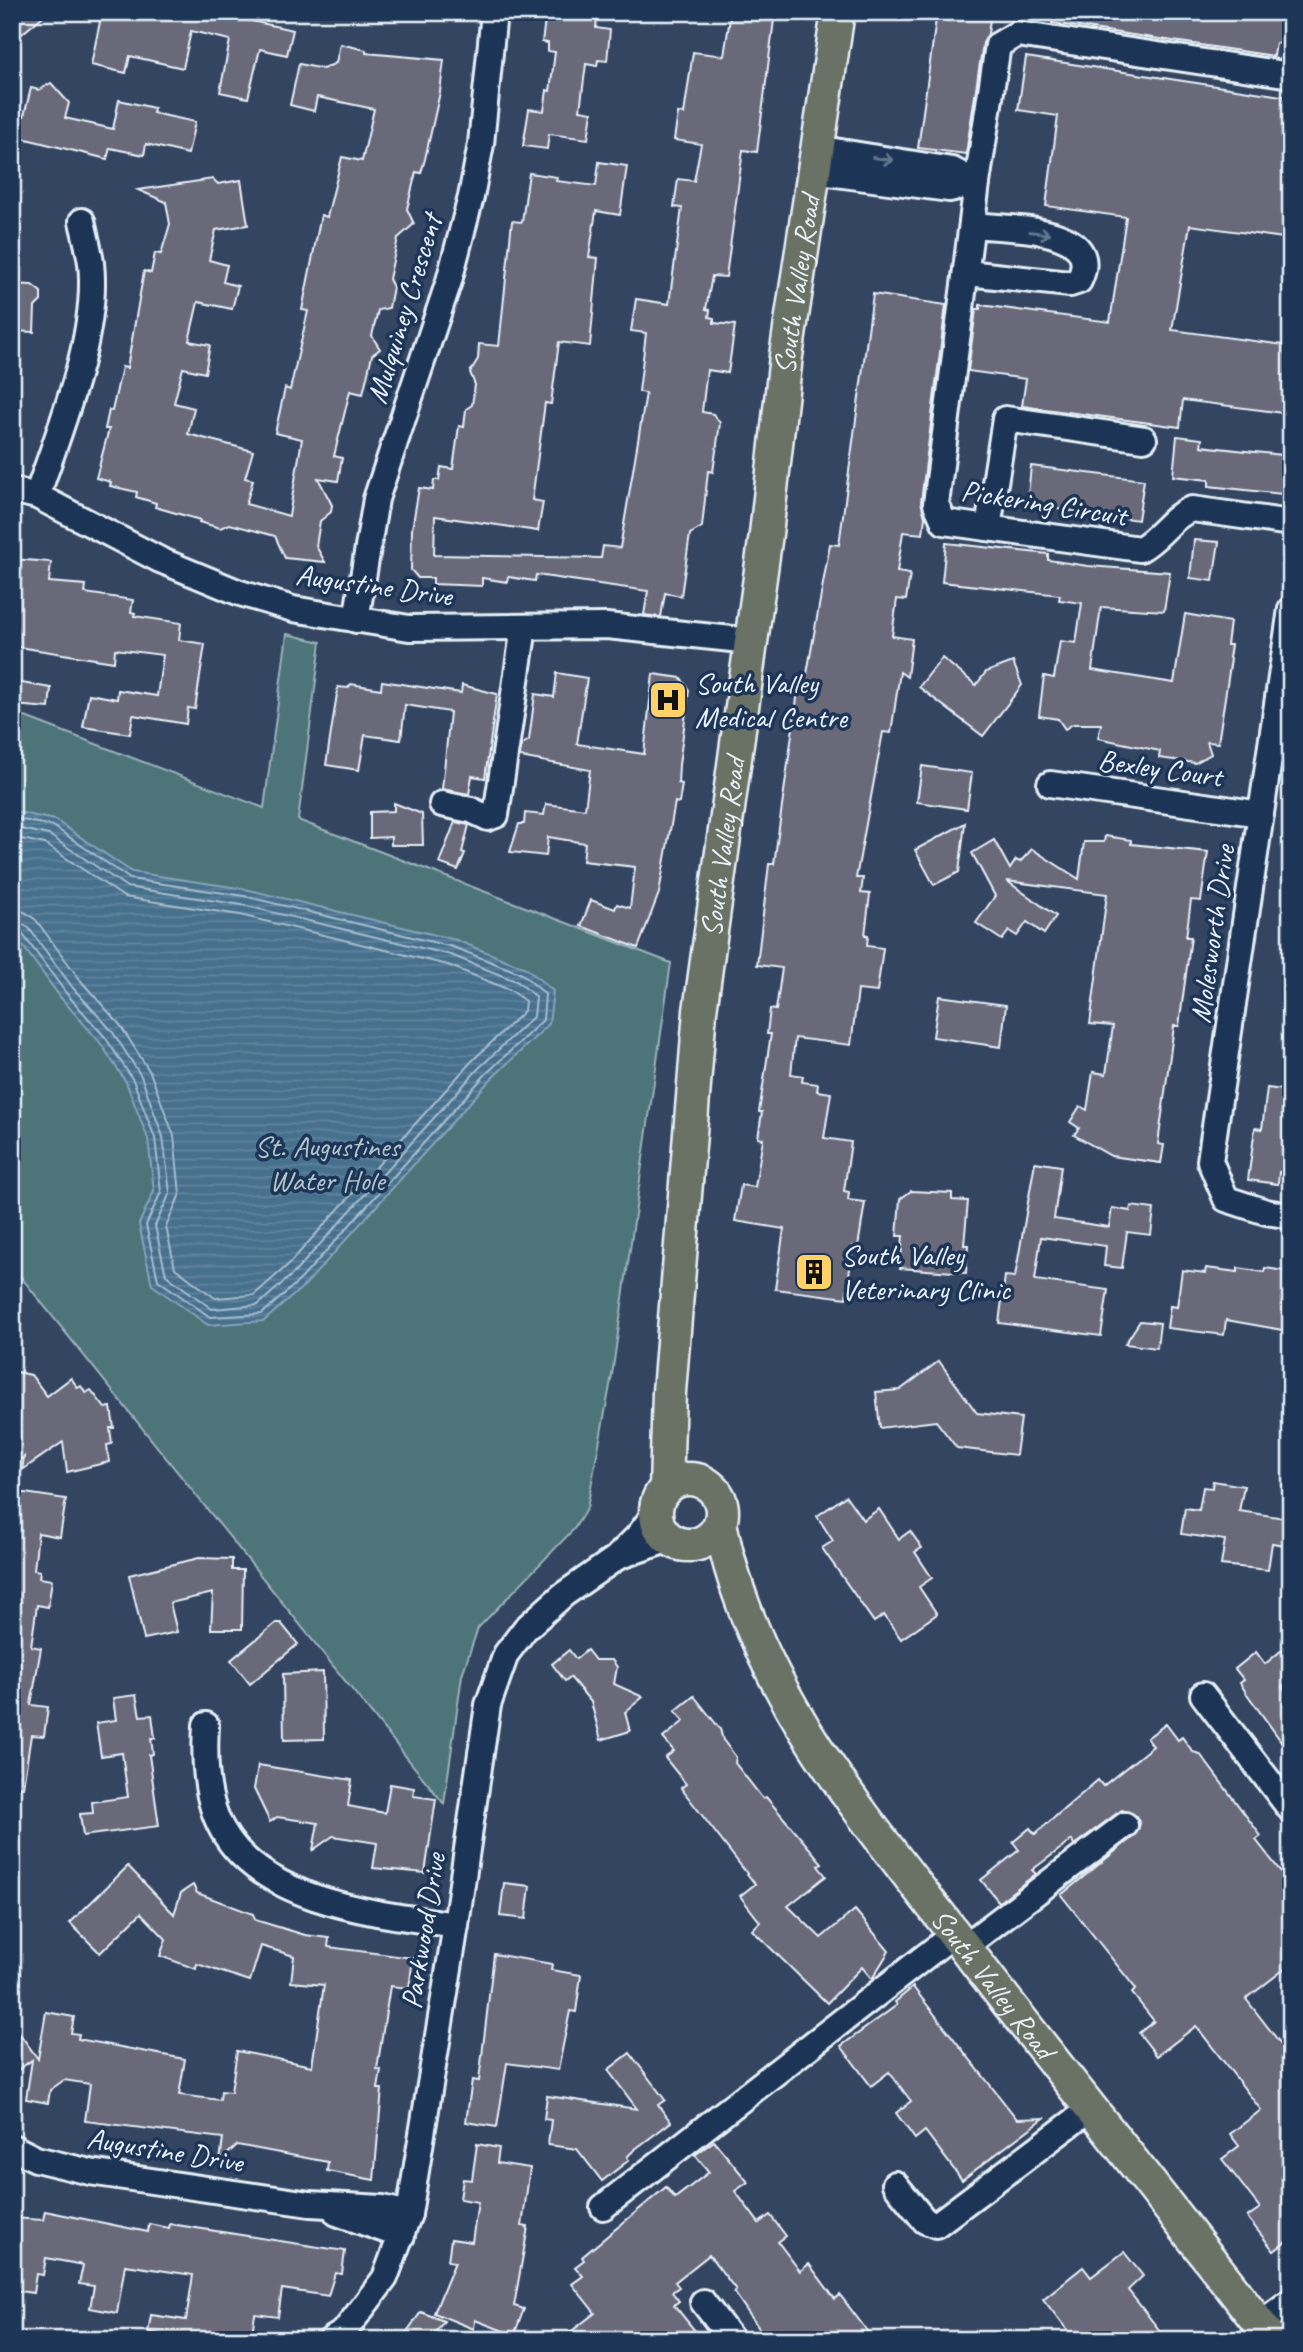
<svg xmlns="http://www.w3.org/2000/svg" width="1303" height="2352" viewBox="0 0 1303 2352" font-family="Caveat,sans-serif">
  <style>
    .park { fill: #4d7579; stroke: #9ab3b8; stroke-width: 2 }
    .water { fill: url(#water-rules); stroke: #87a4b8; stroke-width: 2 }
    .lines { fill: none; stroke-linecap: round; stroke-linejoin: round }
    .shore { stroke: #a7bdcd; stroke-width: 2 }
    .building { fill: #6a697a; stroke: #e8f1f8; stroke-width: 2 }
    .minor-casing { stroke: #e8f1f8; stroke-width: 30 }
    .major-casing { stroke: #e8f1f8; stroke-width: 37 }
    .minor { stroke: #1d3557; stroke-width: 24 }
    .major { stroke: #6a7165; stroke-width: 32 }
    .oneway { stroke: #64778f }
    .labels { text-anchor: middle; stroke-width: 7; stroke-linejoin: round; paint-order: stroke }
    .street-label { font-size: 30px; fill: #e8f1f8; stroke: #1d3557 }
    .poi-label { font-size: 30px; fill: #e8f1f8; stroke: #1d3557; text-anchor: start }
    .park-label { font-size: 30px; fill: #b2c6cc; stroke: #1d3557 }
  </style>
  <defs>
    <pattern id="water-rules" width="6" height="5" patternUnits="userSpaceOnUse" patternTransform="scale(1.75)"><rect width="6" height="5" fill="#46708d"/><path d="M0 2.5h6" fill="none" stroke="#61859e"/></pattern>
  </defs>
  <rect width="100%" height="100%" fill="#344562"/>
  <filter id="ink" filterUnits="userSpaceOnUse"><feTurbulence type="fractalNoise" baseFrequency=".0143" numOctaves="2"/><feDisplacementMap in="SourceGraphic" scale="14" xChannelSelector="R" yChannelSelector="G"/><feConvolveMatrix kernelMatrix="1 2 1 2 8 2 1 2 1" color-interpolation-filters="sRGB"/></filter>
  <g filter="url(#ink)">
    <!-- park -->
    <polygon class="park" points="287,634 321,642 298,820 671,963 612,1375 587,1508 574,1529 478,1628 462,1675 444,1804 12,1266 12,712 264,808"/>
    <!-- water -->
    <polygon class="water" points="12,811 55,820 132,872 245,889 456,940 526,968 553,991 549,1024 490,1080 306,1284 264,1321 208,1325 152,1285 139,1224 154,1191 148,1139 126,1082 99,1041 61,998 12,931"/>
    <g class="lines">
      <!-- shore -->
      <g class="shore">
        <polyline points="12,818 53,826 130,879 244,896 453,947 522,974 545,994 543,1020 485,1075 301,1279 262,1314 210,1317 158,1280 146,1225 161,1192 155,1138 133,1080 105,1037 66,993 21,932 12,929"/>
        <polyline points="12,827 49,835 127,887 242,905 451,955 518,982 536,997 534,1016 478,1069 295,1272 258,1305 212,1309 166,1275 155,1226 170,1193 163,1137 141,1076 112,1031 73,988 28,927 12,920"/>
        <polyline points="12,837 45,844 124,897 240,915 448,965 512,991 525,1001 524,1011 471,1062 288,1265 254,1295 215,1298 175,1268 166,1227 180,1194 174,1136 150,1072 120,1025 81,981 36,920 25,912 12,910"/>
      </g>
    </g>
    <!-- building -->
    <g class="building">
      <polygon points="12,12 48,12 12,42"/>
      <polygon points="102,12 210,12 293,30 287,55 260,49 248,98 220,92 230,40 191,31 183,68 130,56 126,73 91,65"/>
      <polygon points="546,12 582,12 582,15 597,17 596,28 610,30 607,61 598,60 597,66 586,64 580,110 592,112 588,139 549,134 547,149 523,146 529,109 544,111 547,90 550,91 555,52 548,51 548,43 542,42"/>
      <polygon points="731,12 775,12 757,152 743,150 726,277 712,276 706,309 710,310 709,317 714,318 714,323 735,325 728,373 707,370 702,412 713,414 720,423 713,472 708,471 702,527 690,534 681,596 665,593 661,617 644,615 648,591 536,575 535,581 508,577 507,582 482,578 482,586 433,584 433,578 418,578 411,570 412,529 419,488 433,490 434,480 439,480 441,467 453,469 459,426 464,427 466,409 472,405 475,385 470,372 478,359 479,344 499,346 512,221 522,222 529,173 557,177 556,181 596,186 599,162 627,166 620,215 596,211 589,257 598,258 590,346 559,342 551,404 545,403 532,500 543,502 538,531 435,516 434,555 601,558 603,546 620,548 646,393 639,392 646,333 631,331 636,299 669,304 682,208 674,207 678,179 694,181 701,144 674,140 678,113 684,114 693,52 724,56"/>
      <polygon points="937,12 991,12 988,34 983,43 966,154 918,148"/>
      <polygon points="1053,12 1291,12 1291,45 1276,43 1274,56 1052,23"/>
      <polygon points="340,44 366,50 366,53 444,60 440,92 425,159 421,173 416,172 407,209 414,224 398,238 389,279 393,287 389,308 378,310 372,336 380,349 372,355 363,394 350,391 334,456 342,458 338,481 318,478 332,505 331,512 320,521 316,546 325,562 285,558 275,536 230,524 220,528 199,522 200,520 155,507 156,503 136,497 137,492 110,486 111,482 96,478 109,429 105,429 109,410 112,411 122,367 127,368 144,271 151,273 155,253 161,254 170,224 166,202 138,190 213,179 218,184 241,180 248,225 216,230 209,260 227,265 223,282 238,286 232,309 198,302 189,341 210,345 205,373 183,368 174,403 194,408 188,434 253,451 245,478 253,480 246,504 289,516 302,439 275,433 285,388 290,390 308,311 302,310 321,215 327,217 342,157 362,161 374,109 317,97 314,111 290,105 299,64 323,69 336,63"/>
      <polygon points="1026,57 1288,97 1286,111 1291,111 1291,239 1190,225 1172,330 1291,346 1291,414 1183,400 1180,427 1022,406 1026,379 968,371 976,309 980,309 980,305 1110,322 1126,217 1046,206 1058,116 1018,110"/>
      <polygon points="51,83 69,103 65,118 113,129 119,100 154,108 153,113 195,122 188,154 146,144 144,155 110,148 107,159 14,136 19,115 24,116 31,88 39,90"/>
      <polygon points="12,284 32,285 41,292 41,301 35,307 34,332 12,331"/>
      <polygon points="873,294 946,305 921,502 925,517 923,534 903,532 897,572 910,574 906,600 897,599 892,636 912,639 907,677 900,672 891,733 883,732 856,878 863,878 861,893 870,894 865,935 868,935 867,946 883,948 877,992 858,990 851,1045 795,1038 791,1074 803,1076 802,1082 818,1084 817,1091 831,1093 824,1138 851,1142 844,1191 849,1192 848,1200 865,1202 858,1247 853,1246 846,1298 775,1289 784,1229 735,1221 741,1185 755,1187 763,1139 758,1138 762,1112 759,1112 771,1034 767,1034 770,1009 776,1010 782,968 757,965 769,864 774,864 799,684 805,685 830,544 839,545"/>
      <polygon points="1177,436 1202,439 1201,446 1291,456 1291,495 1209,486 1209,480 1173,476"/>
      <polygon points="1031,466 1144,480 1138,520 1027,505"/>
      <polygon points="1194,540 1219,542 1213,581 1190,578"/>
      <polygon points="946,543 1048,554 1048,560 1088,566 1170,572 1164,611 1101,607 1092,670 1174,683 1185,614 1230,622 1227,645 1231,645 1229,658 1231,659 1218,743 1207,742 1211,754 1195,763 1159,758 1160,751 1098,738 1101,724 1073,724 1065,729 1058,719 1039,716 1044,676 1054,678 1060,641 1076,643 1082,603 1059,600 1060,595 942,582"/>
      <polygon points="12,559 51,562 49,582 86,585 85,593 133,600 131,612 135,613 134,616 181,623 179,640 205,644 195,709 188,708 186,724 133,715 130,734 83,727 89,694 117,699 118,690 157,696 163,655 115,649 114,662 12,646"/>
      <polygon points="942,658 976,685 986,672 1013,662 1022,685 983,736 919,687"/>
      <polygon points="557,673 587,678 577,744 644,754 653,674 681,678 689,690 679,765 678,783 682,784 679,803 675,802 659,893 638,948 581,926 591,900 615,909 617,904 630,908 635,867 583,861 585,843 548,837 546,856 510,852 519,824 524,824 525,813 544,815 546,804 585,809 590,770 520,757 521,745 529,740 535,694 554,697"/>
      <polygon points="382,681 461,693 462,685 497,694 485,778 472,776 469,794 442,789 450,712 405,705 401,740 365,735 359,770 326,765 338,687 348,688 351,684 381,689"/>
      <polygon points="16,682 51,688 49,708 14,705"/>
      <polygon points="922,766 972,773 967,809 917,802"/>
      <polygon points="394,803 422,814 423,845 391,845 391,837 370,838 370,812 394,811"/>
      <polygon points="455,822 469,825 462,852 465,853 458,870 439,863"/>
      <polygon points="965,823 959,872 934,885 915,850"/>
      <polygon points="1105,836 1131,840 1131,844 1208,852 1201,901 1191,900 1186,937 1191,937 1179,1026 1174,1026 1158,1144 1164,1145 1161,1163 1111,1156 1074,1135 1079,1128 1070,1122 1080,1106 1087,1110 1093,1072 1106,1074 1113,1026 1090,1024 1107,894 1007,881 1056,916 1044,934 1027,922 1017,936 1009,931 1002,940 976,923 995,896 972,853 994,840 1010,869 1016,860 1020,862 1032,849 1079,879 1084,842 1104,842"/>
      <polygon points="939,996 1006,1005 1001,1047 933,1037"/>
      <polygon points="1267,1088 1291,1091 1291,1174 1279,1172 1278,1184 1248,1180 1255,1128 1262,1129"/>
      <polygon points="1035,1162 1061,1166 1054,1219 1109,1227 1112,1208 1130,1211 1131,1206 1154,1209 1151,1235 1127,1232 1122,1268 1104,1266 1106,1246 1041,1237 1035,1280 1108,1290 1101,1336 999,1323 1005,1276 1015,1277"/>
      <polygon points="911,1191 952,1193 952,1200 968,1201 964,1245 968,1245 966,1273 900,1268 903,1236 897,1236 900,1199"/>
      <polygon points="1206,1268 1238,1272 1238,1268 1264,1272 1265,1268 1291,1272 1288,1331 1226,1320 1224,1335 1167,1328 1170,1306 1177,1307 1182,1270 1205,1273"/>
      <polygon points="1140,1321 1160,1323 1157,1348 1125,1344"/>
      <polygon points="939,1361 977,1413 1021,1418 1016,1455 957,1448 936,1421 880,1428 876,1392 900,1390"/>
      <polygon points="12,1371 31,1375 47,1396 71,1378 78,1388 81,1386 86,1393 91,1390 105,1408 111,1407 114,1428 110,1428 112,1444 107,1445 109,1462 67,1472 63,1442 22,1470 24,1457 12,1467"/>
      <polygon points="1213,1481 1244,1486 1239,1511 1291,1519 1291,1546 1272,1543 1268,1570 1221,1565 1225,1540 1181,1534 1185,1508 1199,1510 1203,1487 1212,1488"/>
      <polygon points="18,1492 66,1499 60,1537 38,1533 34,1570 40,1571 39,1578 52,1580 48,1607 37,1605 31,1646 41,1648 31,1705 48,1707 44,1736 31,1735 23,1787 12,1786 12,1532"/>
      <polygon points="846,1496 863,1520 879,1509 899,1539 910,1531 922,1548 915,1552 932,1578 919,1587 937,1614 901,1639 884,1615 874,1622 822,1548 833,1541 817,1516"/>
      <polygon points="199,1558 232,1559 232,1570 243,1570 242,1629 211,1629 213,1593 170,1603 177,1632 144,1639 129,1575"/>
      <polygon points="276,1623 281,1623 298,1644 250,1684 231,1660"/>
      <polygon points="569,1650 576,1659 587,1650 595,1660 612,1660 617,1667 614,1684 643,1697 625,1712 630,1731 601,1740 591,1702 570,1677 565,1681 552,1664"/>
      <polygon points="1282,1650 1291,1661 1291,1680 1282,1687 1291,1698 1291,1755 1247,1694 1240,1683 1244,1680 1235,1669 1256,1652 1265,1664"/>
      <polygon points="323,1672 324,1739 284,1740 283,1674"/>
      <polygon points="136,1695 140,1716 152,1715 155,1738 151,1738 153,1754 149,1755 159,1826 83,1836 80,1814 93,1813 92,1802 128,1797 122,1753 101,1756 96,1723 116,1720 113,1698"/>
      <polygon points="694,1696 720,1729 723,1740 736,1757 735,1763 763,1799 766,1797 822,1863 818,1866 826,1876 788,1906 821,1938 855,1910 889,1951 872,1979 862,1967 827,2003 752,1930 760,1922 740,1896 755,1884 681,1788 686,1784 665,1758 674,1751 663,1738 684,1721 675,1711"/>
      <polygon points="1166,1724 1178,1740 1182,1737 1193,1752 1200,1754 1261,1836 1256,1840 1291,1885 1291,1964 1246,1999 1291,2057 1291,2238 1274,2251 1247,2217 1260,2208 1222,2159 1239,2146 1230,2134 1261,2110 1196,2026 1157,2056 1139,2033 1154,2021 1132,1993 1136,1989 1061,1895 1134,1836 1140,1824 1136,1816 1122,1810 1074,1845 1072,1840 1032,1870 1036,1874 999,1902 981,1880 1019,1850 1013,1842 1030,1828 1035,1834 1098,1780 1103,1786 1153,1746 1147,1738"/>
      <polygon points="258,1765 352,1780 348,1806 385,1813 390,1784 414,1788 413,1796 436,1799 425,1873 373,1868 377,1843 333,1836 313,1850 318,1823 277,1817 270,1822 254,1789"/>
      <polygon points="128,1866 174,1914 181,1893 193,1885 197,1893 253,1914 255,1920 305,1935 329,1938 328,1947 413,1958 409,1988 390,1986 377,2069 381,2070 378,2089 382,2089 374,2180 327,2171 328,2162 237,2145 220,2161 223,2138 85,2121 90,2084 64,2080 50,2090 48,2103 26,2099 32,2060 12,2074 12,2023 38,2059 46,2012 74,2017 71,2033 79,2034 78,2039 185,2059 179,2095 220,2100 221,2091 231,2092 237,2051 312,2066 324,1985 291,1982 294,1956 261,1946 250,1981 197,1964 196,1969 160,1956 166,1939 141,1913 100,1953 70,1923"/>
      <polygon points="504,1883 530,1886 526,1919 500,1916"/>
      <polygon points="494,1954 552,1964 551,1970 581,1975 576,2012 570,2011 558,2070 507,2063 497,2127 466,2122 472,2080 479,2081"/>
      <polygon points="913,1987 1017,2119 1044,2118 962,2180 925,2131 915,2139 896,2113 911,2101 889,2072 871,2086 841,2046 897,2005 895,2002"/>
      <polygon points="630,2053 665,2100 658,2105 671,2122 634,2150 627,2157 629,2160 602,2181 577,2149 548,2145 551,2120 544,2119 547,2096 637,2109 608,2070"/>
      <polygon points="714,2141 748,2182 735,2191 759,2223 770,2215 786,2236 778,2242 800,2271 809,2264 835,2299 840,2295 874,2340 767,2340 734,2292 736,2290 709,2255 675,2282 679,2287 672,2292 679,2301 674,2305 696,2332 685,2340 560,2340 595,2313 572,2284 583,2276 575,2267 584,2260 582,2257 666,2187 675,2198 709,2172 695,2155"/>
      <polygon points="477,2144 499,2148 497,2163 530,2168 522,2226 528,2227 514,2306 524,2309 514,2335 475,2320 474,2329 434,2313 455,2262 448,2261 451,2239 472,2242 478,2202 460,2199 463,2179 472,2180"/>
      <polygon points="45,2211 148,2232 149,2224 169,2228 170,2224 345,2251 342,2274 335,2273 328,2296 282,2289 278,2317 255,2314 251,2340 198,2340 148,2332 151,2315 186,2320 193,2275 125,2265 117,2313 90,2308 94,2286 79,2284 83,2265 46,2258 43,2275 36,2274 33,2293 12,2290 12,2218 43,2220"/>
      <polygon points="1124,2252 1143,2276 1128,2290 1167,2340 1075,2340 1043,2299 1083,2267 1091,2277"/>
      <polygon points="421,2312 444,2321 430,2340 401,2340"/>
    </g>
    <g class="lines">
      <defs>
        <g id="minor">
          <path d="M1291,75L1017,34L998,45L977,183L936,504L944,522L1140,549C1162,537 1171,516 1192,509L1291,523"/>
          <polyline points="816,148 952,170 977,183"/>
          <polyline points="813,171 949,189 977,183"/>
          <path d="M967,273L1070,284L1079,281C1106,225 1006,229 972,225"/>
          <polyline points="12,490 37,496 160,560 240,593 293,609 409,628 607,626 751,641"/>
          <path d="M37,496C60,428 99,335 91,263C89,249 85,235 82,221"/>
          <polyline points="988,528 1005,419 1144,439"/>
          <polyline points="1291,609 1210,1161 1226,1199 1266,1212 1291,1216"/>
          <polyline points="356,620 376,499 449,281 471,197 481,144 494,12"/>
          <polyline points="1050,784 1261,814"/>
          <polyline points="442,804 471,810 488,818 496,815 524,627"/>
          <polyline points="620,1556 670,1539"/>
          <polyline points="1203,1695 1291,1810"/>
          <path d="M206,1725C204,1758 205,1799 222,1829C263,1904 381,1914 456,1925"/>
          <polyline points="964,1947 1125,1825"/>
          <polyline points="12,2147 36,2159 90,2172 310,2204 383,2208 409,2214"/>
          <polyline points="895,2184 925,2221 936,2225 1089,2110"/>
          <polyline points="603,2207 954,1934"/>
          <polyline points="337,2213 402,2236"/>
          <polyline points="703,2302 732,2340"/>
          <polyline points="1260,2324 1291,2301"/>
          <polyline points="331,2340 344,2332 385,2278 409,2214 456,1925 488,1705 506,1654 525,1629 563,1595 616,1558 639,1535 656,1512"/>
        </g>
        <g id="major">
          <circle cx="689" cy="1512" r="33"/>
          <path id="s1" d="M666,1488L669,1392L700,1011L766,534L786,356L838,12"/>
          <path id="s2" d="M720,1523C752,1689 865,1818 966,1949C1067,2080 1171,2208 1272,2340"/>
        </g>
      </defs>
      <!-- minor casing -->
      <use href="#minor" class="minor-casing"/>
      <!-- major casing -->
      <use href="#major" class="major-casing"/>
      <!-- minor -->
      <use href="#minor" class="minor"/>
      <!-- major -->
      <use href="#major" class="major"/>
    </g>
    <!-- one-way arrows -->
    <defs><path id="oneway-shaft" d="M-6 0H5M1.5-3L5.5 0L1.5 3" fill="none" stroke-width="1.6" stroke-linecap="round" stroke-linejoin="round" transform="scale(1.75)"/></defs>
    <g class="oneway">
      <use href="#oneway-shaft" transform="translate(883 159) rotate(9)"/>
      <use href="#oneway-shaft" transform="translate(1040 233) rotate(8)"/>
    </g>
  </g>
  <!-- icons -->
  <defs>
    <symbol id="hospital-square" viewBox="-11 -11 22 22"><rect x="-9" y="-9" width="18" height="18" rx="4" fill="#ffd166" stroke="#1d3557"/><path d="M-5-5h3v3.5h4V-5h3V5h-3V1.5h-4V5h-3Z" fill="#111"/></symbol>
    <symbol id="building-square" viewBox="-11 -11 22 22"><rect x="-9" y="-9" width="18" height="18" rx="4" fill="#ffd166" stroke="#1d3557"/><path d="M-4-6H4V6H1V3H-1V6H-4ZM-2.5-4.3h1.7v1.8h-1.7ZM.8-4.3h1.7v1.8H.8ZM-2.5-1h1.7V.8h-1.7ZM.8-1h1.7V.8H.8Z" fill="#111"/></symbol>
  </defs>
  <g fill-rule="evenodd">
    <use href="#hospital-square" x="646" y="678" width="44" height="44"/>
    <use href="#building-square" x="792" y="1250" width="44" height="44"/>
  </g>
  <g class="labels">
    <!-- street labels -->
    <g class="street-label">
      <text dy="10" stroke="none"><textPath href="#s1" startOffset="1211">South Valley Road</textPath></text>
      <text transform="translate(404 309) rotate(-73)" y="10">Mulquiney Crescent</text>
      <text transform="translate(1044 503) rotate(9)" y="10">Pickering Circuit</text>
      <text transform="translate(374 585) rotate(8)" y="10">Augustine Drive</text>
      <text transform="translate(1160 768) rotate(8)" y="10">Bexley Court</text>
      <text dy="10" stroke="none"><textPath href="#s1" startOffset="644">South Valley Road</textPath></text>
      <text transform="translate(1212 934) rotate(-82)" y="10">Molesworth Drive</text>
      <text transform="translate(423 1931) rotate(-81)" y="10">Parkwood Drive</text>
      <text dy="10" stroke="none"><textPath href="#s2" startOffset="541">South Valley Road</textPath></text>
      <text transform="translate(165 2150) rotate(9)" y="10">Augustine Drive</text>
    </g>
    <!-- poi labels -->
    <g class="poi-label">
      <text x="695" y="693">South Valley<tspan x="695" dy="34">Medical Centre</tspan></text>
      <text x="841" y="1265">South Valley<tspan x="841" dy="34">Veterinary Clinic</tspan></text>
    </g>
    <!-- park labels -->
    <g class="park-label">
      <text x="327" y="1156">St. Augustines<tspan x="327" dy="34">Water Hole</tspan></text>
    </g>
  </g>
  <!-- margin -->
  <rect width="1303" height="2352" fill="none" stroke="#1d3557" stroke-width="42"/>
  <rect x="21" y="21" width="1261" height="2310" fill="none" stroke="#e8f1f8" stroke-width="2.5" filter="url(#ink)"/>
</svg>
